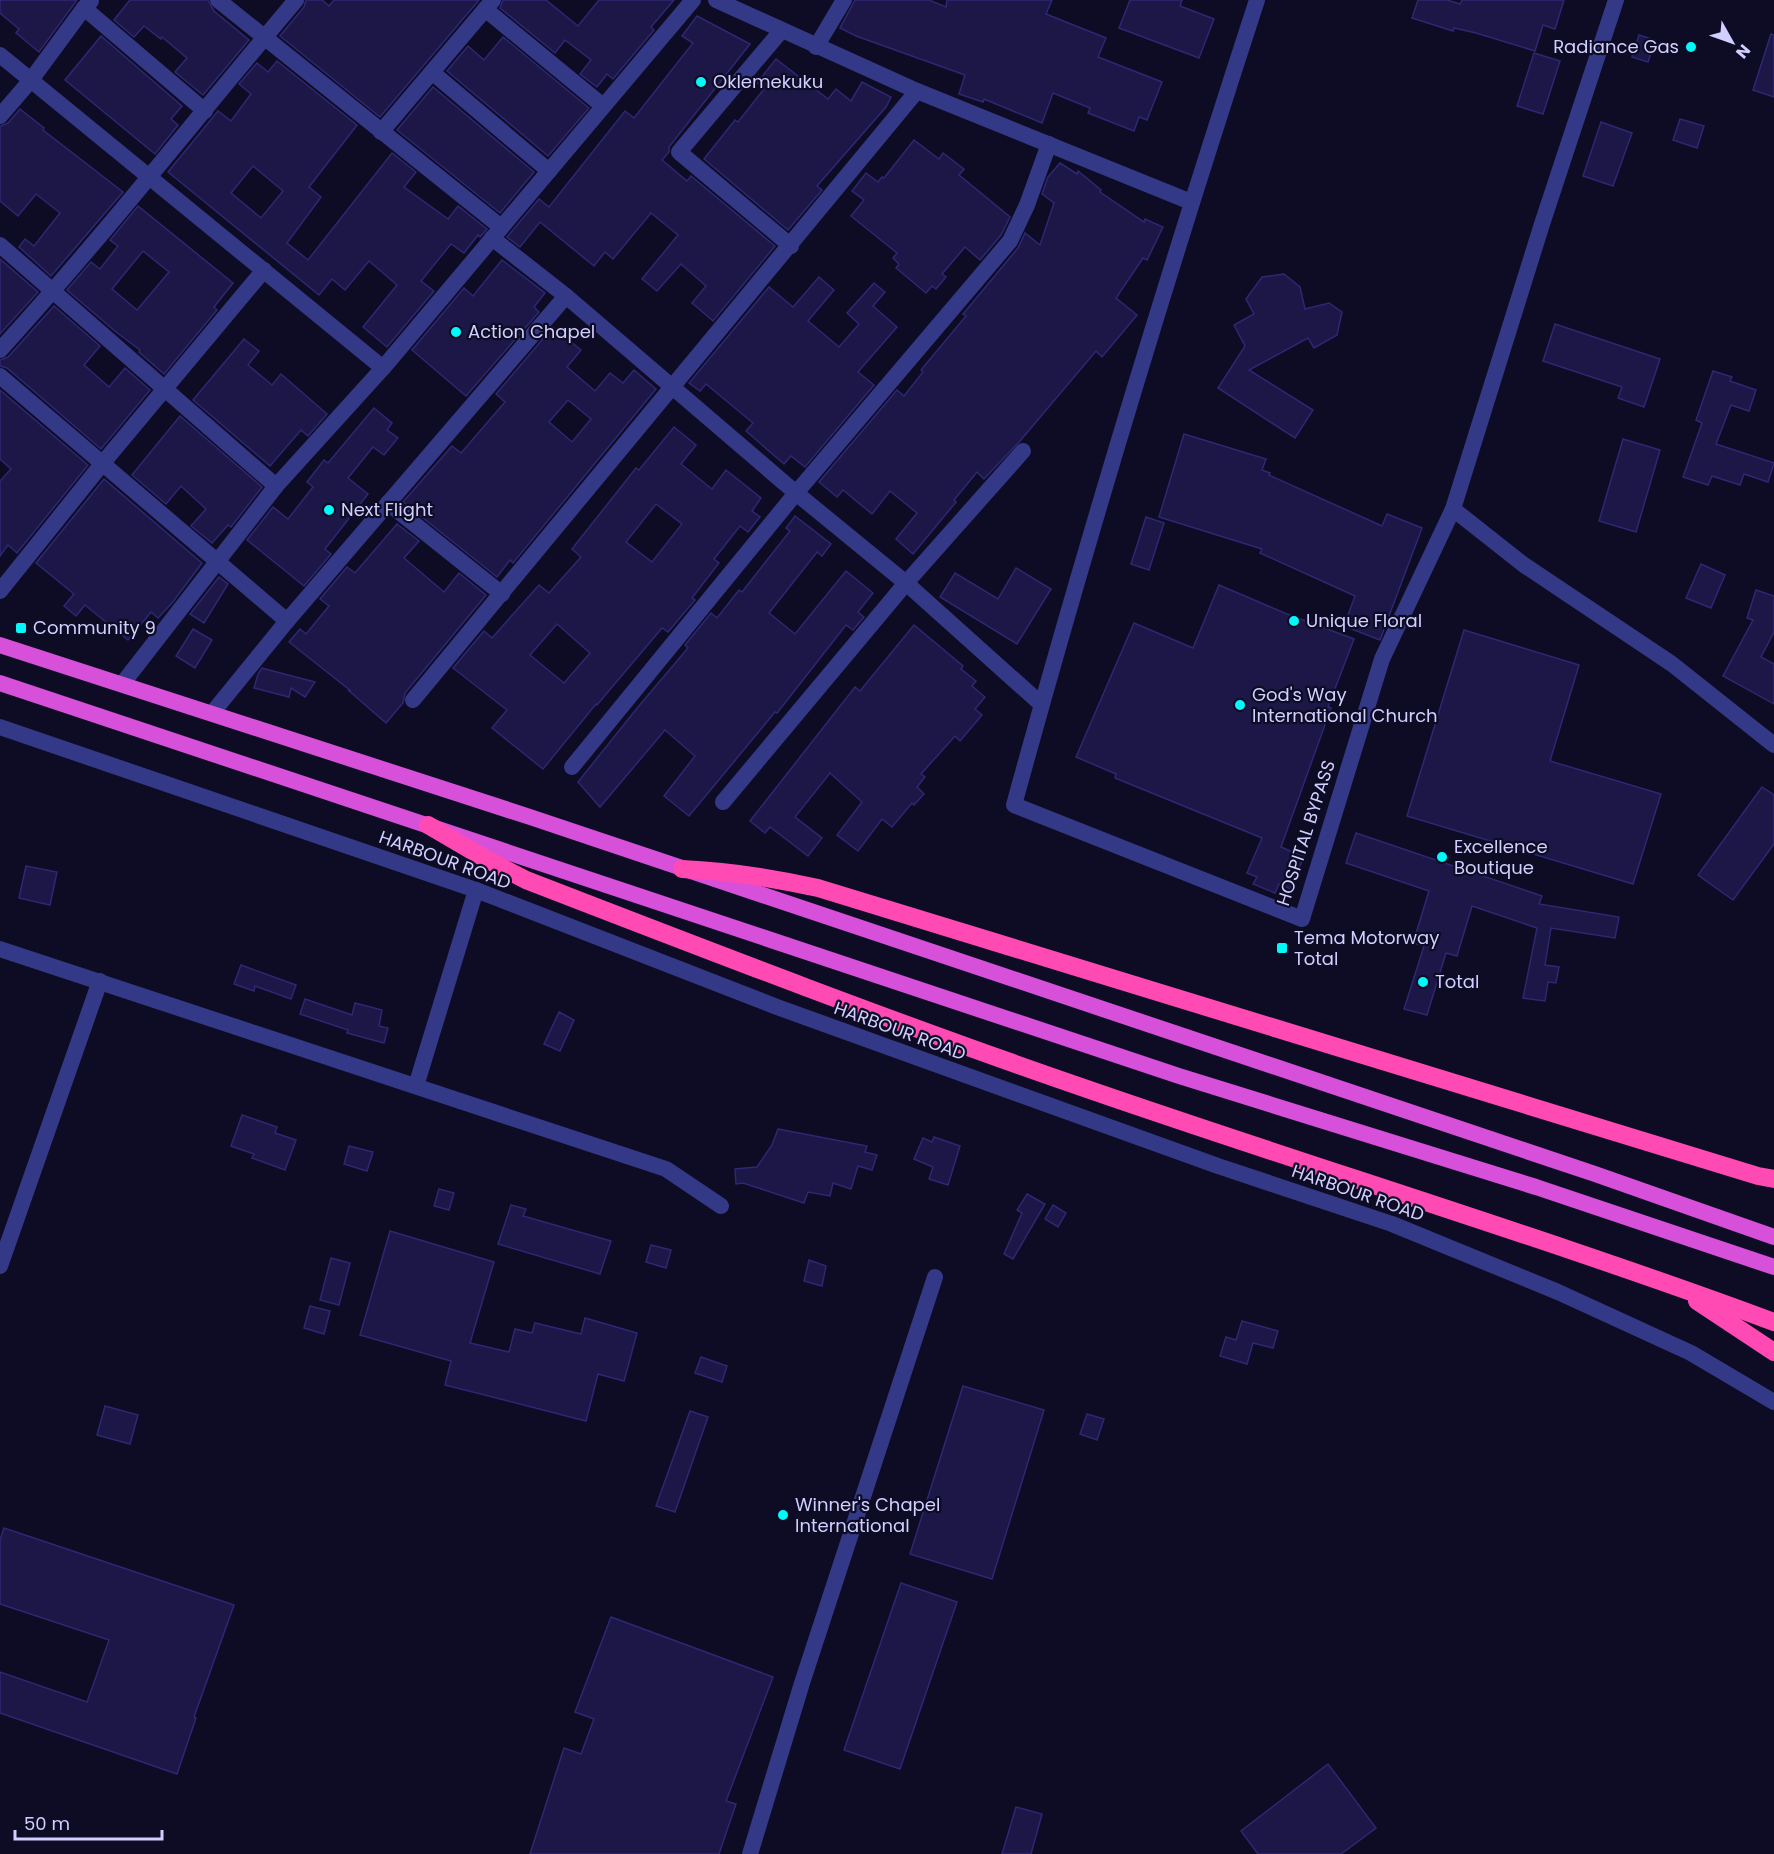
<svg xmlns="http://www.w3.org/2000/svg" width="1774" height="1854" viewBox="0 0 1774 1854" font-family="Poppins,sans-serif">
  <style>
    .building { fill: #1c1746; stroke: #2e2774; stroke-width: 1.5; fill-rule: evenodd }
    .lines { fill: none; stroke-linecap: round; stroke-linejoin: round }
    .minor { stroke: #333987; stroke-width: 16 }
    .tertiary { stroke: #333987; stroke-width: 16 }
    .trunk { stroke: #d750d9; stroke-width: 16 }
    .motorway { stroke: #ff4ab3; stroke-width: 18 }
    .poi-dot { fill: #00fafa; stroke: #0e0c24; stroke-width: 2 }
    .labels { text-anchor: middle; stroke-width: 4.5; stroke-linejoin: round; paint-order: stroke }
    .poi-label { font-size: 18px; fill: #d0cfff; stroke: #0e0c24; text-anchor: start }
    .street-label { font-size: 18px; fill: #d0cfff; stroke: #0e0c24 }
  </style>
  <rect width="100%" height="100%" fill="#0e0c24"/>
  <!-- building -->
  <g class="building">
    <polygon points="0,0 77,0 39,52 16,33 19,29 0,13"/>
    <polygon points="130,0 208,0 214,11 249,40 203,95 175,72 187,58 162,37 161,39 144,26 134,37 114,20"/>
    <polygon points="306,0 322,0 329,6 334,0 479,0 380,117 280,36 304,7"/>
    <polygon points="503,0 546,0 578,26 599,0 674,0 651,27 654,30 613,79 607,74 597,87 580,74 591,60 565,40 555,53 500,8"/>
    <polygon points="855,0 929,0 946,7 947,0 1052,0 1046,14 1106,38 1098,57 1162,82 1147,120 1139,117 1134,131 1088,113 1090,108 1053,93 1042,123 984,99 983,102 959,94 965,75 856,36 840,28"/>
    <polygon points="1130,0 1182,0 1180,6 1214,19 1199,58 1119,28"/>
    <polygon points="1418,0 1447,0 1460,4 1462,0 1564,0 1555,29 1543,25 1535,51 1476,33 1454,28 1453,31 1412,18"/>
    <polygon points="697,16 750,44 669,147 669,152 662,160 687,181 691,176 775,246 713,321 692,303 706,286 681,264 657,291 642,279 678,235 651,213 613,259 605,252 594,266 540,222 520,247 507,237 539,199 549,207 625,111 634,118 693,43 682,36"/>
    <polygon points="1771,34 1774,35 1774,97 1753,90"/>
    <polygon points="1639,35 1655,40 1648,62 1632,57"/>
    <polygon points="101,36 182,106 171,119 178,125 155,154 65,80"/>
    <polygon points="503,37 589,108 548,156 447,71 468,46 484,60"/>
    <polygon points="1534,53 1560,61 1543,114 1517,106"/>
    <polygon points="776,59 828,99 836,89 851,101 862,82 891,97 886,107 817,186 822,190 788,230 704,159 735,120 738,122 764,89 757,83"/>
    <path d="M277,61L357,125L309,187L321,197L287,243L308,260L392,153L416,172L404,187L448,219L458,206L487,229L480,237L478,235L464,253L451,244L421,281L434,291L387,347L363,327L397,285L369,261L345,290L332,279L319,295L168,172L218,111L231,121L251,94L239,84L257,63L268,72ZM253,166L283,191L261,218L231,193Z"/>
    <polygon points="433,87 534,172 500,213 397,130"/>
    <polygon points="20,109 44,128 43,130 123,192 51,276 19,247 25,239 34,246 60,213 36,194 18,216 0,201 0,126 8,123"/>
    <polygon points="1680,119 1704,126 1697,148 1673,140"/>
    <polygon points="1601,122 1632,133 1613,186 1583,176"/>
    <polygon points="914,140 939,159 943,153 964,169 959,175 1010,217 1001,235 980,260 965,247 942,274 946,277 936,289 932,286 926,293 896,268 899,264 893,258 897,253 851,216 864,200 852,191 866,173 878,182 882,177 884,178"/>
    <polygon points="1060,163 1077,174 1078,171 1101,190 1100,192 1144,222 1145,219 1163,227 1147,260 1143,258 1116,298 1137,315 1102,357 1096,351 1020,441 984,479 977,472 954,500 956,502 913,554 896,539 917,513 890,491 872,514 843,490 837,497 819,482 897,390 904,396 923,372 921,370 966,316 963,314 1018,248 1025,233 1040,245 1054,203 1042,194 1048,177"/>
    <path d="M138,206L233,283L214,307L217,310L164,374L139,352L140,350L116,332L67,290L91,262L100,269L118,246L110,240ZM143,251L169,272L137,310L112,289Z"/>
    <polygon points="0,259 38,292 0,334"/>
    <polygon points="502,260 545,293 534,307 539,312 466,396 412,350 464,288 473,296"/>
    <polygon points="1284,274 1300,287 1305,309 1329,303 1342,312 1337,335 1314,348 1308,338 1249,370 1313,410 1295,438 1218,388 1245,346 1234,325 1254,314 1246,299 1262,277"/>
    <polygon points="819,277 834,290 808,321 839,347 859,324 847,313 874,283 885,292 873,306 897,327 858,372 874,385 805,467 791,456 784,464 746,431 753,423 706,384 700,391 689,383 769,287 793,307"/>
    <polygon points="54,306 100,346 84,365 109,387 125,368 150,390 101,449 7,368 0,366 0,360 8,357"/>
    <polygon points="1555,324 1660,359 1644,407 1618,398 1622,387 1543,361"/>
    <path d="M553,327L581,350L567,367L595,391L610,373L623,383L634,370L656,389L513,563L510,560L497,577L403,502L452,446L461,453L505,402L496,394ZM568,400L591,419L572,442L549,422Z"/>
    <polygon points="244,339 259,351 248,365 272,385 281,374 327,414 308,436 301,430 270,466 193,400"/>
    <polygon points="1713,371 1732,377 1730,381 1756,390 1749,411 1731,405 1716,444 1774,463 1768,482 1744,474 1740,485 1712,476 1708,485 1683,477 1702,423 1696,420"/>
    <polygon points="0,390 88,465 17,553 8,545 0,556 0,481 11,469 0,459"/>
    <polygon points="374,408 392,423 387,430 398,438 384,455 373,447 348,478 368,494 325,549 331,554 304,586 247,540 273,507 288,519 313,487 307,482 324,460 328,463"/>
    <polygon points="180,416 262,487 231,527 228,525 212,543 191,526 206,509 181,486 166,504 132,475"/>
    <path d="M674,427L696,445L681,464L712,489L726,470L761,498L752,511L760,517L748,532L740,526L714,559L719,563L692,598L695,600L668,632L662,628L597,705L596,704L543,769L492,728L507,710L453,668L484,631L492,638L539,585L549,593L581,557L572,549L636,468L639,470ZM656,504L682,524L652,562L626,542ZM557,624L590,653L564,683L530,655Z"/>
    <polygon points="1184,434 1266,459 1262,470 1270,473 1269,475 1382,526 1387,514 1422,528 1380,640 1344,626 1355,596 1260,553 1262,549 1159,517"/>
    <polygon points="1623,439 1660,450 1636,532 1599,521"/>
    <polygon points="104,479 202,563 172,603 158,618 151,612 128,640 85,605 76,616 64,606 74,594 36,563"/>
    <polygon points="795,516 831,544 822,556 817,552 769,613 795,634 846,571 873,593 858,612 864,617 853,630 846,625 777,713 775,712 689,816 664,796 695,756 665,730 600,807 578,782 638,707 688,648 685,645 711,613 717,618 739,590 742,592 790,531 786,528"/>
    <polygon points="1146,517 1164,523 1149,570 1131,564"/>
    <polygon points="397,524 419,541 404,558 444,592 459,573 486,595 405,693 403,703 386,723 348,690 351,691 289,642 300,629 306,634 329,606 320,599 347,567 355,573"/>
    <polygon points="1701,564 1725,575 1711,608 1686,598"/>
    <polygon points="1016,568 1051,589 1017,644 940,597 955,573 998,599"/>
    <polygon points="219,577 228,584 204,623 190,614"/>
    <polygon points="1219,585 1287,614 1354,639 1328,707 1331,708 1281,847 1304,857 1290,889 1279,884 1275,893 1253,884 1257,877 1247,873 1262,838 1115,778 1116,774 1076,757 1134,623 1193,648"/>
    <polygon points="1756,590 1774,596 1774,632 1761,657 1774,664 1774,704 1723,676 1753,620 1747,618"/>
    <polygon points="914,625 963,666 961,669 976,681 972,686 985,697 975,709 982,715 960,741 955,736 921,774 925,777 917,787 924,794 914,805 912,803 892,827 882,819 858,851 837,835 862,802 830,773 795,817 822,838 808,856 770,827 765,833 750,821 855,687 860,691"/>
    <polygon points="193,629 212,640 195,668 176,656"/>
    <polygon points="1464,630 1579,665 1550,761 1661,794 1633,884 1407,816"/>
    <polygon points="262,668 269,670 315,682 305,697 291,688 289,697 254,688 258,674"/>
    <polygon points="1762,787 1774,795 1774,844 1733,900 1698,875"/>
    <polygon points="1356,833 1542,896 1539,904 1619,917 1615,938 1551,928 1545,965 1559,967 1556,983 1548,982 1545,1001 1523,998 1537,928 1472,906 1457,956 1446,953 1427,1015 1404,1009 1424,946 1413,943 1429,891 1346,863"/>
    <polygon points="26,866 57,872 50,905 19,898"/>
    <polygon points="241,965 296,985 291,999 255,986 254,991 234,984"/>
    <polygon points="305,999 352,1015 355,1003 382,1010 379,1026 388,1028 384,1043 347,1033 348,1030 300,1014"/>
    <polygon points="559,1012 574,1020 560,1051 544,1044"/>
    <polygon points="242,1115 277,1127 275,1133 296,1140 285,1170 252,1158 254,1154 231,1146"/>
    <polygon points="778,1129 867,1146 865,1152 877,1155 872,1170 858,1166 851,1189 833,1183 830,1196 808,1192 804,1203 743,1183 736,1184 735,1169 757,1167 772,1145"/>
    <polygon points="934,1137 960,1146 948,1185 929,1179 933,1167 914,1159 923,1138 932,1142"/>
    <polygon points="349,1146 373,1152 367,1171 344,1164"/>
    <polygon points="439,1189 454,1193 449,1210 434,1206"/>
    <polygon points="1027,1194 1045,1204 1013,1259 1004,1254 1022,1213 1017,1210"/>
    <polygon points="511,1205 526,1209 523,1216 611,1241 600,1274 498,1244"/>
    <polygon points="1053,1205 1066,1213 1058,1227 1045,1219"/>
    <polygon points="390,1231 494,1262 470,1343 509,1352 515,1329 532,1333 535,1323 581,1334 585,1318 637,1333 624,1381 598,1374 586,1421 445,1385 451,1361 360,1335"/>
    <polygon points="651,1245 671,1250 666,1268 646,1262"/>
    <polygon points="331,1258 350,1263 339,1305 320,1300"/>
    <polygon points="809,1260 826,1266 822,1286 804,1281"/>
    <polygon points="310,1306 330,1311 324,1334 304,1328"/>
    <polygon points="1242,1321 1278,1331 1273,1348 1253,1343 1247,1364 1220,1356 1226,1337 1236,1340"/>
    <polygon points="701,1357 727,1366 722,1382 695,1373"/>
    <polygon points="963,1386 1044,1410 992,1579 910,1554"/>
    <polygon points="105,1406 138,1415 130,1444 97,1435"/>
    <polygon points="690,1411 708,1417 675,1512 656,1506"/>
    <polygon points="1087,1414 1104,1419 1097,1440 1080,1434"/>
    <polygon points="4,1528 234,1605 194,1717 196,1718 177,1774 0,1713 0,1672 87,1702 109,1640 0,1604 0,1540"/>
    <polygon points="901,1583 957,1602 900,1769 844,1750"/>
    <polygon points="611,1617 773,1677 726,1801 736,1804 719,1854 530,1854 564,1748 581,1754 594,1719 575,1712"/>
    <polygon points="1328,1764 1376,1828 1341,1854 1258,1854 1241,1831"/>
    <polygon points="1016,1807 1042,1814 1031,1854 1002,1854"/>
  </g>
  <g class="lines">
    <!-- minor -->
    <g class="minor">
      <polyline points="218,0 501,227"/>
      <polyline points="716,0 917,91 1191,202"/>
      <path d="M1257,0C1170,267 1088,535 1014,805L1302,919L1382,659L1453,509L1542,224L1616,0"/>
      <polyline points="84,8 205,111"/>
      <polyline points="485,9 603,106"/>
      <polyline points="781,31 679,152 791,246"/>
      <polyline points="816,47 844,0"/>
      <polyline points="0,55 383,368"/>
      <polyline points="433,73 549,171"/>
      <polyline points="0,116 31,80 84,8 91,1"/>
      <polyline points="381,132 493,0"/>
      <polyline points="492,238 566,296 796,493 906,583 1041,704"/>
      <polyline points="0,245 276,486"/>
      <path d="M0,350C103,237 197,117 296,0"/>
      <polyline points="0,376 287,621"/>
      <polyline points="388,503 502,594"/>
      <polyline points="1453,509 1524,565 1672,664 1774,745"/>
      <polyline points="0,591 102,464 264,270"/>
      <polyline points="123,683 276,486 383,368 693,0"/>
      <polyline points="413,700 917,91"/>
      <polyline points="213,712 287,621 566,296"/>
      <polyline points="572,767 796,493 1010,241 1027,205 1049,144"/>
      <polyline points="723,802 906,583 1023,451"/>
      <polyline points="0,949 666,1169 721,1206"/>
      <polyline points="416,1086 476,890"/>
      <polyline points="0,1266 100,981"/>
      <polyline points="750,1854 802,1683 935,1277"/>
    </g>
    <!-- tertiary -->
    <polyline class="tertiary" points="0,727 476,890 777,1007 1218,1166 1392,1224 1558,1292 1691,1353 1774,1402"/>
    <!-- trunk -->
    <g class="trunk">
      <polyline points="0,645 530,817 1595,1174 1774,1237"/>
      <polyline points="0,683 1179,1076 1536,1187 1774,1267"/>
    </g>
    <!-- motorway -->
    <g class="motorway">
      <path d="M428,825L486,859L526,880C712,952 898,1024 1087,1089C1315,1168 1547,1238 1774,1322"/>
      <path d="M682,869C729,871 773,878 818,888L1758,1176L1774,1179"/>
      <polyline points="1697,1301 1774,1352"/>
    </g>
  </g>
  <!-- markers -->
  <g class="poi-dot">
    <circle cx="1691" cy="47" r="6"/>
    <circle cx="701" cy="82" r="6"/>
    <circle cx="456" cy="332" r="6"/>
    <circle cx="329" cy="510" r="6"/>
    <circle cx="1294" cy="621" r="6"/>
    <rect x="15" y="622" width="12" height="12" rx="3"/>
    <circle cx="1240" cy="705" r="6"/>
    <circle cx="1442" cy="857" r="6"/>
    <rect x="1276" y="942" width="12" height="12" rx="3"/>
    <circle cx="1423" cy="982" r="6"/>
    <circle cx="783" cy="1515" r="6"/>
  </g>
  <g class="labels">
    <!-- poi labels -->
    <g class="poi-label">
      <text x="1679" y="53" text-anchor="end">Radiance Gas</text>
      <text x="713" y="88">Oklemekuku</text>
      <text x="468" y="338">Action Chapel</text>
      <text x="341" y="516">Next Flight</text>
      <text x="1306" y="627">Unique Floral</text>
      <text x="33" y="634">Community 9</text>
      <text x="1252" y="701">God's Way<tspan x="1252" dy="21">International Church</tspan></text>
      <text x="1454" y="853">Excellence<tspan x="1454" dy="21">Boutique</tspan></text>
      <text x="1294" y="944">Tema Motorway<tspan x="1294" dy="21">Total</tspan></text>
      <text x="1435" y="988">Total</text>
      <text x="795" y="1511">Winner's Chapel<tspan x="795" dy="21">International</tspan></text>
    </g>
    <!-- street labels -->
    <g class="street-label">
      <text transform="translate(1306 833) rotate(-72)" y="6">HOSPITAL BYPASS</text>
      <text transform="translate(445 860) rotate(20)" y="6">HARBOUR ROAD</text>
      <text transform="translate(900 1031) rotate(20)" y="6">HARBOUR ROAD</text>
      <text transform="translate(1358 1193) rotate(19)" y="6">HARBOUR ROAD</text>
    </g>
  </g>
  <!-- north arrow -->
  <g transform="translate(1732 42) rotate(130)" stroke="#0e0c24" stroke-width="4.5" paint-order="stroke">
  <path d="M0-4.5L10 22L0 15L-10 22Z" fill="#d0cfff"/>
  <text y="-9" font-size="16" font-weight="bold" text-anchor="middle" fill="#d0cfff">N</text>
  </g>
  <!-- scale -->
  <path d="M15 1830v9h147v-9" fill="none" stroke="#d0cfff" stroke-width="3"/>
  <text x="24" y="1830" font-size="18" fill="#d0cfff" stroke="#0e0c24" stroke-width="4.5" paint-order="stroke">50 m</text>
</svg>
